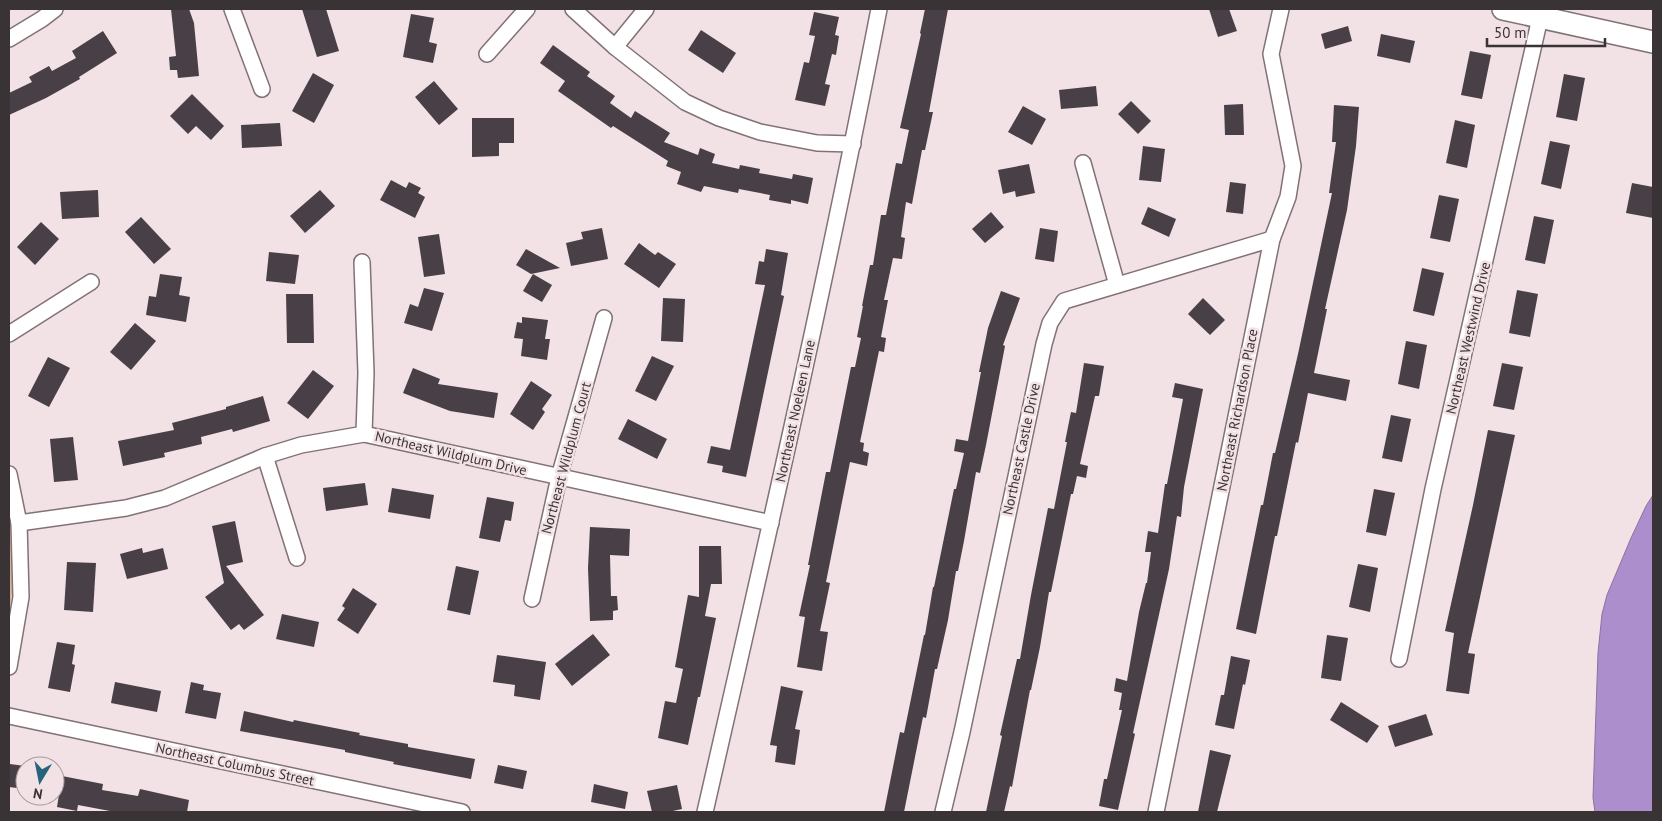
<svg xmlns="http://www.w3.org/2000/svg" width="1662" height="821" viewBox="0 0 1662 821" font-family="'PT Sans',sans-serif">
  <style>
    .green { fill: #dcb295 }
    .water { fill: #ad8ecc; stroke: #8a739f }
    .building { fill: #493f47 }
    .lines { fill: none; stroke-linecap: round; stroke-linejoin: round }
    .street-casing { stroke: #817276; stroke-width: 18 }
    .secondary-casing { stroke: #817276; stroke-width: 24 }
    .street { stroke: #fff; stroke-width: 15 }
    .secondary { stroke: #fff; stroke-width: 21 }
    .labels { text-anchor: middle; stroke-width: 5; stroke-linejoin: round; paint-order: stroke }
    .street-label { font-size: 14px; fill: #3a3335; stroke: #f2e1e5 }
  </style>
  <rect width="100%" height="100%" fill="#f2e1e5"/>
  <!-- green -->
  <polygon class="green" points="9,501 11,510 15,569 9,617"/>
  <!-- water -->
  <polygon class="water" points="1653,495 1653,812 1595,812 1593,798 1598,653 1602,614 1607,595 1631,538 1646,506"/>
  <!-- building -->
  <g class="building">
    <polygon points="171,9 189,9 194,23 199,76 178,78 177,70 170,70 169,57 176,56"/>
    <polygon points="302,9 326,9 339,51 317,57"/>
    <polygon points="925,9 948,9 929,112 933,112 925,150 922,150 912,204 906,202 901,237 905,238 902,259 893,258 884,300 888,300 881,337 886,338 884,352 879,351 860,442 864,443 863,451 869,453 867,466 850,462 826,582 830,583 820,631 828,632 822,671 797,667 805,617 799,616 810,565 808,565 818,513 826,472 830,472 851,367 855,367 861,338 857,337 863,306 862,306 870,265 873,265 881,215 886,215 896,163 902,164 909,130 900,128 921,34 920,33"/>
    <polygon points="1209,9 1229,9 1237,31 1218,37"/>
    <polygon points="814,12 839,17 835,35 839,36 836,55 832,54 825,84 830,85 825,106 795,100 804,62 809,63 815,36 809,35"/>
    <polygon points="411,14 434,18 429,42 437,44 433,63 403,57"/>
    <polygon points="1348,26 1352,41 1325,49 1321,34"/>
    <polygon points="701,30 736,53 723,73 688,50"/>
    <polygon points="103,31 117,53 79,77 80,79 46,98 9,115 9,93 32,82 29,77 49,66 52,71 76,58 72,51"/>
    <polygon points="1381,34 1415,41 1410,63 1377,56"/>
    <polygon points="553,45 590,72 587,76 615,96 610,103 631,118 635,111 670,133 664,142 698,155 700,148 715,154 712,163 739,169 740,165 760,169 759,173 792,179 793,174 813,178 808,204 791,200 791,204 769,200 770,195 739,189 738,193 704,186 701,192 677,184 681,172 666,166 668,161 613,126 611,128 558,91 565,81 540,63"/>
    <polygon points="1470,51 1491,55 1482,99 1461,95"/>
    <polygon points="313,73 334,85 314,123 292,111"/>
    <polygon points="1564,74 1585,78 1577,121 1556,117"/>
    <polygon points="434,81 458,109 439,125 415,97"/>
    <polygon points="1096,86 1098,106 1061,109 1059,90"/>
    <polygon points="192,94 224,126 211,140 196,126 188,134 170,116"/>
    <polygon points="1131,101 1151,121 1138,134 1118,114"/>
    <polygon points="1243,104 1244,135 1225,135 1224,105"/>
    <polygon points="1334,105 1359,107 1356,146 1347,210 1325,309 1327,309 1314,373 1350,380 1346,401 1308,393 1298,443 1296,442 1277,536 1275,536 1256,634 1236,629 1261,505 1263,505 1273,453 1275,453 1298,354 1332,193 1329,193 1336,142 1332,142"/>
    <polygon points="1023,106 1046,119 1032,145 1008,132"/>
    <polygon points="472,118 514,118 514,143 499,143 499,156 472,157"/>
    <polygon points="1455,120 1475,125 1467,168 1446,163"/>
    <polygon points="280,123 282,146 242,148 241,125"/>
    <polygon points="1550,141 1570,145 1561,189 1541,184"/>
    <polygon points="1143,146 1165,149 1161,182 1139,180"/>
    <polygon points="1029,164 1035,193 1016,197 1015,191 1003,194 998,170"/>
    <polygon points="391,180 406,188 409,182 421,188 418,193 425,197 415,218 380,200"/>
    <polygon points="1230,182 1246,184 1243,214 1226,212"/>
    <polygon points="1632,183 1653,187 1653,218 1626,213"/>
    <polygon points="98,190 99,217 62,219 60,192"/>
    <polygon points="320,190 335,206 305,233 290,216"/>
    <polygon points="1439,195 1459,199 1450,242 1430,238"/>
    <polygon points="1148,207 1176,219 1169,237 1141,224"/>
    <polygon points="991,212 1004,227 985,243 972,229"/>
    <polygon points="1534,216 1554,220 1545,264 1525,260"/>
    <polygon points="141,217 171,249 154,264 125,232"/>
    <polygon points="41,222 59,239 35,265 17,247"/>
    <polygon points="602,228 608,259 571,266 566,243 583,239 581,232"/>
    <polygon points="1040,228 1058,231 1054,262 1035,259"/>
    <polygon points="439,234 445,274 424,277 418,237"/>
    <polygon points="639,243 655,255 658,252 676,264 659,288 624,264"/>
    <polygon points="526,249 560,268 531,274 516,265"/>
    <polygon points="766,249 788,253 781,295 784,296 746,477 722,472 723,466 707,463 711,446 730,450 765,285 755,284 759,261 764,262"/>
    <polygon points="269,252 299,255 295,284 266,281"/>
    <polygon points="1422,268 1444,273 1434,316 1413,311"/>
    <polygon points="160,274 182,277 179,295 190,297 186,322 146,315 149,296 156,297"/>
    <polygon points="533,274 552,285 542,302 523,291"/>
    <polygon points="424,288 444,293 432,331 404,323 410,304 418,307"/>
    <polygon points="1517,290 1538,294 1530,337 1509,333"/>
    <polygon points="1001,291 1020,298 1003,345 1005,346 986,445 980,473 976,472 964,541 958,571 956,571 948,620 937,669 935,669 926,718 923,717 904,812 884,812 900,732 904,733 924,635 925,635 933,587 934,587 954,489 956,489 964,453 954,451 956,439 968,441 981,372 979,372 988,328"/>
    <polygon points="286,294 313,294 314,343 287,343"/>
    <polygon points="663,298 685,299 683,342 661,341"/>
    <polygon points="1203,298 1225,320 1210,335 1188,314"/>
    <polygon points="522,317 548,320 545,339 550,339 547,360 521,356 523,339 514,338 517,322 522,323"/>
    <polygon points="135,323 156,341 131,370 110,352"/>
    <polygon points="1406,341 1427,345 1419,389 1398,384"/>
    <polygon points="652,356 674,366 656,401 635,391"/>
    <polygon points="48,357 70,368 49,407 28,396"/>
    <polygon points="1084,363 1104,366 1099,396 1095,396 1080,464 1088,466 1086,478 1077,476 1073,494 1071,494 1051,592 1049,592 1040,647 1031,690 1030,690 1012,787 1010,786 1004,812 986,812 1002,736 1000,735 1017,659 1020,659 1031,595 1048,508 1054,509 1067,442 1065,442 1071,412 1076,413"/>
    <polygon points="1502,363 1523,367 1514,410 1493,406"/>
    <polygon points="413,368 440,379 438,384 498,393 494,418 450,411 403,393"/>
    <polygon points="313,370 334,386 308,419 287,403"/>
    <polygon points="531,381 552,395 542,409 545,412 533,430 510,414"/>
    <polygon points="1175,383 1203,389 1184,487 1181,517 1177,516 1169,569 1133,733 1135,734 1118,810 1099,806 1104,779 1107,779 1122,710 1119,710 1122,693 1114,691 1116,678 1127,681 1139,612 1146,583 1147,583 1151,552 1145,552 1148,531 1158,533 1165,484 1167,484 1183,399 1172,397"/>
    <polygon points="263,396 270,421 233,432 232,429 201,437 202,444 164,453 165,457 123,466 118,441 174,430 172,423 226,409 226,407"/>
    <polygon points="1391,415 1411,419 1402,462 1382,458"/>
    <polygon points="628,419 667,439 657,459 618,439"/>
    <polygon points="1488,430 1515,435 1468,653 1475,654 1469,694 1446,691 1454,633 1445,631 1473,505"/>
    <polygon points="73,437 78,480 54,482 50,439"/>
    <polygon points="365,483 368,505 326,511 323,488"/>
    <polygon points="392,488 434,495 430,519 388,512"/>
    <polygon points="1374,489 1395,493 1386,536 1366,532"/>
    <polygon points="487,497 514,502 511,521 505,520 500,542 479,538"/>
    <polygon points="235,521 243,562 226,566 264,615 244,630 239,624 231,630 205,597 224,583 212,526"/>
    <polygon points="590,527 630,529 629,556 610,555 611,596 617,596 618,610 613,611 613,620 590,621 588,568"/>
    <polygon points="699,546 721,546 722,584 711,584 705,616 716,618 700,697 698,697 688,745 658,738 665,701 676,703 683,669 675,667 688,595 699,597"/>
    <polygon points="142,548 143,553 163,548 168,569 127,579 120,554"/>
    <polygon points="67,562 96,563 93,612 64,610"/>
    <polygon points="1358,564 1378,568 1370,612 1349,607"/>
    <polygon points="456,566 479,571 470,615 447,610"/>
    <polygon points="353,588 377,604 358,634 337,620 345,608 342,606"/>
    <polygon points="282,614 319,622 314,647 276,639"/>
    <polygon points="593,634 610,655 572,686 555,664"/>
    <polygon points="1327,635 1348,638 1341,681 1321,678"/>
    <polygon points="57,642 75,645 72,664 75,665 70,692 48,688"/>
    <polygon points="497,655 546,662 540,700 514,696 515,685 493,682"/>
    <polygon points="1231,656 1250,660 1245,685 1243,684 1234,729 1215,725 1221,695 1224,695"/>
    <polygon points="115,682 161,691 157,712 111,703"/>
    <polygon points="191,682 204,685 203,690 221,693 216,719 185,713"/>
    <polygon points="781,686 803,691 795,729 800,730 795,765 775,762 777,746 770,745"/>
    <polygon points="1341,702 1379,726 1367,743 1330,720"/>
    <polygon points="244,711 293,722 294,720 360,733 359,735 408,744 408,747 475,759 471,779 393,764 394,762 345,752 345,750 240,731"/>
    <polygon points="1426,714 1433,735 1395,747 1388,726"/>
    <polygon points="1210,750 1231,755 1217,812 1198,812"/>
    <polygon points="10,764 25,766 25,789 9,787"/>
    <polygon points="498,765 527,771 523,789 494,783"/>
    <polygon points="62,776 103,784 102,790 138,796 140,789 189,800 187,812 110,812 110,811 78,805 77,811 57,807"/>
    <polygon points="594,784 628,792 625,809 591,802"/>
    <polygon points="677,785 682,809 668,812 652,812 647,791"/>
  </g>
  <g class="lines">
    <defs>
      <g id="street">
        <polyline points="232,9 262,89"/>
        <polyline points="573,9 615,47 685,102 719,118 760,132 817,143 853,144"/>
        <polyline points="9,39 42,19 55,9"/>
        <polyline points="615,47 646,9"/>
        <polyline points="487,54 527,9"/>
        <polyline points="1083,163 1117,285"/>
        <polyline points="362,262 366,373 364,434"/>
        <polyline points="9,334 91,282"/>
        <polyline points="265,456 297,558"/>
        <polyline points="9,474 19,523 21,597 9,667"/>
        <polyline points="19,523 126,508 165,498 265,456 301,445 364,434 771,523"/>
        <polyline points="532,599 559,477 604,318"/>
        <polyline points="1399,659 1433,489 1542,9"/>
        <polyline points="9,716 462,812"/>
        <path d="M705,812C766,545 827,278 879,9"/>
        <polyline points="943,812 962,732 1044,344 1050,323 1064,301 1272,239"/>
        <polyline points="1156,812 1272,239 1288,197 1293,166 1271,54 1281,9"/>
      </g>
      <polyline id="secondary" points="1503,9 1653,42"/>
    </defs>
    <!-- street casing -->
    <use href="#street" class="street-casing"/>
    <!-- secondary casing -->
    <use href="#secondary" class="secondary-casing"/>
    <!-- street -->
    <use href="#street" class="street"/>
    <!-- secondary -->
    <use href="#secondary" class="secondary"/>
  </g>
  <g class="labels">
    <!-- street labels -->
    <g class="street-label">
      <text transform="translate(1468 338) rotate(-77)" y="5">Northeast Westwind Drive</text>
      <text transform="translate(1237 410) rotate(-79)" y="5">Northeast Richardson Place</text>
      <text transform="translate(795 411) rotate(-78)" y="5">Northeast Noeleen Lane</text>
      <text transform="translate(1021 449) rotate(-78)" y="5">Northeast Castle Drive</text>
      <text transform="translate(451 453) rotate(13)" y="5">Northeast Wildplum Drive</text>
      <text transform="translate(566 458) rotate(-75)" y="5">Northeast Wildplum Court</text>
      <text transform="translate(235 764) rotate(12)" y="5">Northeast Columbus Street</text>
    </g>
  </g>
  <!-- border -->
  <rect width="1662" height="821" fill="none" stroke="#3a3335" stroke-width="20"/>
  <!-- north arrow -->
  <g transform="translate(40 781) rotate(190)"><circle r="24" fill="#f2e1e5" stroke="#a89b9f"/>
  <path d="M0-4L9 19L0 12L-9 19Z" fill="#256479"/>
  <text y="-8" font-size="14" font-weight="bold" text-anchor="middle" fill="#3a3335">N</text>
  </g>
  <!-- scale -->
  <path d="M1487 38v8h118v-8" fill="none" stroke="#3a3335" stroke-width="2.5"/>
  <text x="1494" y="38" font-size="15" fill="#3a3335" stroke="#f2e1e5" stroke-width="4" paint-order="stroke">50 m</text>
</svg>
